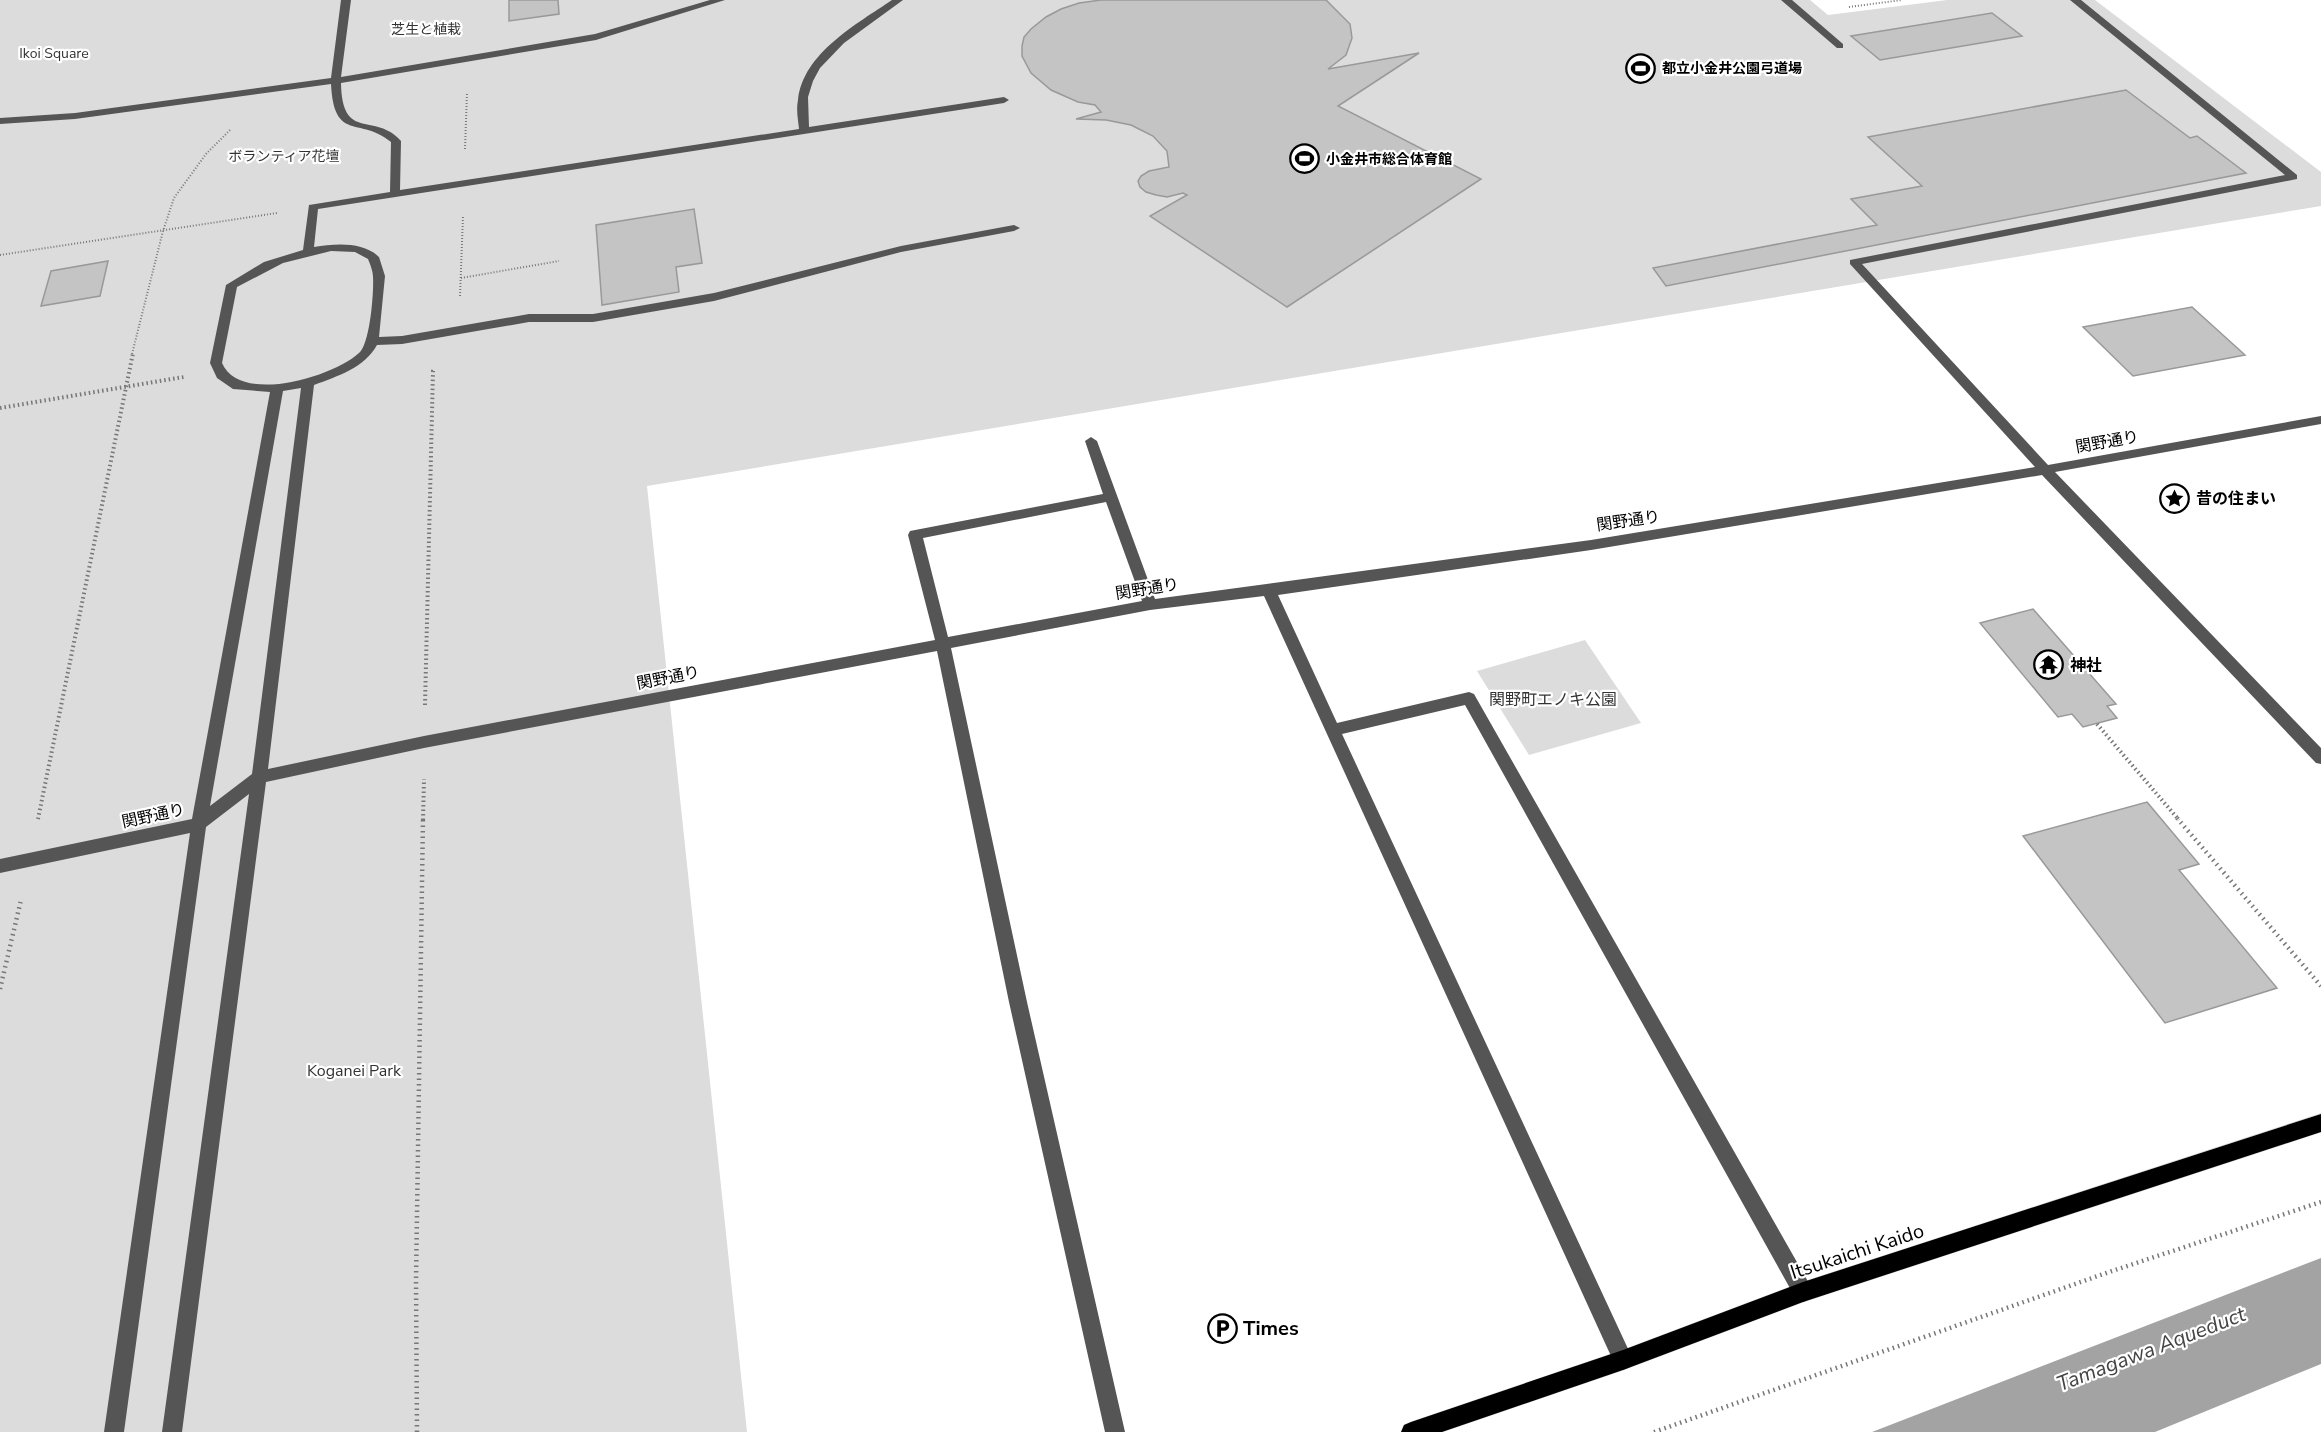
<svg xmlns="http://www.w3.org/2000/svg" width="2321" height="1432" viewBox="0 0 2321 1432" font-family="'Nunito Sans','Noto Sans JP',sans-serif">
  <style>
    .green { fill: #dcdcdc }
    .water { fill: #a3a3a3 }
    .building { fill: #c4c4c4; stroke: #999; stroke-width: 1.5 }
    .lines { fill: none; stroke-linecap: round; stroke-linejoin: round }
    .major-casing { stroke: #dbdbdb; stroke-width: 1 }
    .path-far2 { stroke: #777; stroke-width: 2; stroke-dasharray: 1 2; stroke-linecap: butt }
    .path-far1 { stroke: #777; stroke-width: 4; stroke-dasharray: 1.5 3; stroke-linecap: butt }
    .path { stroke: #777; stroke-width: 4.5; stroke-dasharray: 1.5 4; stroke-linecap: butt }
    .minor { fill: #555; fill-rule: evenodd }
    .major { fill: #000; fill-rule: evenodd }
    .labels { text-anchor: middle; stroke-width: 4.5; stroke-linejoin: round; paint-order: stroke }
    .far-park-label { font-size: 14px; fill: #333; stroke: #fff }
    .far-poi-label { font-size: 14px; font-weight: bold; fill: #000; stroke: #fff; text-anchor: start }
    .street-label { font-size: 16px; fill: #000; stroke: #fff }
    .poi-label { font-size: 16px; font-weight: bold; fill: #000; stroke: #fff; text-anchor: start }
    .park-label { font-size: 16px; fill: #333; stroke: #fff }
    .near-street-label { font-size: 20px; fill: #000; stroke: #fff }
    .near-poi-label { font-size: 20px; font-weight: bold; fill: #000; stroke: #fff; text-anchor: start }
    .near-water-label { font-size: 21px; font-style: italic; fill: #444; stroke: #fff }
  </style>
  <rect width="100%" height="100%" fill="#fff"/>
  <!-- green -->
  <g class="green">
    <polygon points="0,0 1810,0 1828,15 1947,0 2095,0 2321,172 2321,206 647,486 747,1432 0,1432"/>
    <polygon points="1585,640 1641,723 1529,755 1477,671"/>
  </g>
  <!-- water -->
  <polygon class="water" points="2321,1258 2321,1364 2155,1432 1872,1432"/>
  <!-- building -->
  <g class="building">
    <polygon points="509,0 558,0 559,14 509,21"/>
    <polygon points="1101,0 1326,0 1350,24 1352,38 1346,55 1328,69 1419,53 1338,106 1481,179 1287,307 1150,216 1187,195 1183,193 1167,197 1156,195 1146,192 1140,187 1138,181 1141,176 1149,171 1169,167 1167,151 1153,136 1131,125 1106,120 1076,119 1101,112 1095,105 1078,102 1051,90 1031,73 1022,56 1022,46 1024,37 1031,29 1046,17 1061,9 1079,3"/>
    <polygon points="1992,13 2022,36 1880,60 1851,36"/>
    <polygon points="2126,90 2190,138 2197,136 2246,173 1666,286 1653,268 1877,225 1851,199 1922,186 1868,137"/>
    <polygon points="694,209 702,263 676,267 679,292 602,305 596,225"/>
    <polygon points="108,261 100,296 41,306 51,271"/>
    <polygon points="2192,307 2245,355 2133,376 2083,327"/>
    <polygon points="2033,609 2116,704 2107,706 2117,718 2083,727 2072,714 2058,717 1980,623"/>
    <polygon points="2147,802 2199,864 2179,870 2277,988 2165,1023 2023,836"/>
  </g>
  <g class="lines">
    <defs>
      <polygon id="major" points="2321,1114 2321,1132 1803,1302 1623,1370 1442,1432 1401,1432 1404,1425 1411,1422 1623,1350 1803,1282"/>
    </defs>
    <!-- major casing -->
    <use href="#major" class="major-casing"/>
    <!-- path-far2 -->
    <g class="path-far2">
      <polyline points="1849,7 1902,0"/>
      <polyline points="465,149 467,93"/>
      <polyline points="0,255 277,213"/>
      <polyline points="461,278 559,261"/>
      <polyline points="460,296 463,216"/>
      <polyline points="132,354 163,231 174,198 206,154 230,130"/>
    </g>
    <!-- path-far1 -->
    <g class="path-far1">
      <polyline points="0,408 184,377"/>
      <polyline points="425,705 433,371 435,369"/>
      <polyline points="2097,724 2179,820"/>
      <polyline points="38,819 133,353"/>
      <polyline points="423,820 424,779"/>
    </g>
    <!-- path -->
    <g class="path">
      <polyline points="2177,818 2321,986"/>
      <polyline points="0,989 21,900"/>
      <polyline points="417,1432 416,1281 423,818"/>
      <polyline points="1654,1432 2112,1271 2321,1202"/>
    </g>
    <!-- minor -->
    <g class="minor">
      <path d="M341,0H351L341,77L595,34L710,0H725L596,40L341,83C342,143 375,111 401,141L400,190L799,129C798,119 796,110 798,100C803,53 857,24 892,0H903L844,43L820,68L813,81L808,97L809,127L1004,97L1009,100L1004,103L318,209L314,247C335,244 362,241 379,257L385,276L379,337L402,336L529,314H593L714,293L901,246L1014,225L1020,228L1014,231L901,252L714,301L593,322H529L402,344L377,345C364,368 338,376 314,385L268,769L424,736L935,640L908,535L910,531L1103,494L1085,441L1091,437L1097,441L1155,599L1591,540L2035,467L1850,264V260L2285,175L2070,0H2081L2297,175V179L1862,264L2048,465L2321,416V424L2055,472L2321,748V764L2316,763L2042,475L1591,550L1278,595L1337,723L1469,692L1474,694L1810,1285L1813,1292L1810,1299L1803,1302L1796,1299L1465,705L1342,734L1630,1353L1633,1360L1630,1367L1623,1370L1616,1367L1264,596L1150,610L951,648L1027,1002L1125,1432H1105L1009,1002L937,651L424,748L266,782L182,1432H162L249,794L206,827L124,1432H104L190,833L0,873V859L192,819L270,392L233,389L217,378L210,363L226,285L264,262L303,250L309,205L390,192L391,142C360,116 334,143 331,84L75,119L0,124V118L75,113L331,78ZM331,251L355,252L368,259C370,264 373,271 373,277C374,292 370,344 359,353C333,377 240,405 222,363L237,287L283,263ZM301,388L252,774L210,806L283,391ZM1106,502L1142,601L948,637L923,538Z"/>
      <polygon points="1781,0 1792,0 1843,44 1843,48 1837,48"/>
    </g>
    <!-- major -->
    <use href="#major" class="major"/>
  </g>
  <!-- icons -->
  <defs>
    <symbol id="stadium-ring" viewBox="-11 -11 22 22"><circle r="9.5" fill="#fff" stroke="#000" stroke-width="1.5"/><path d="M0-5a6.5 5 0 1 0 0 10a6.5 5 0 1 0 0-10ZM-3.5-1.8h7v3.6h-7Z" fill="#000"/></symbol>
    <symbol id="sight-ring" viewBox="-11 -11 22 22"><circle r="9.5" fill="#fff" stroke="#000" stroke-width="1.5"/><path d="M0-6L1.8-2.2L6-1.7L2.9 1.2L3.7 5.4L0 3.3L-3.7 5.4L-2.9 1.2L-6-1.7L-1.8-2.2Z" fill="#000"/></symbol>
    <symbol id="temple-ring" viewBox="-11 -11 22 22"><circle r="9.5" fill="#fff" stroke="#000" stroke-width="1.5"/><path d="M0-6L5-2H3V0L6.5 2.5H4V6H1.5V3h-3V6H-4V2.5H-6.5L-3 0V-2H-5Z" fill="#000"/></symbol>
    <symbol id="parking-ring" viewBox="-11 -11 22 22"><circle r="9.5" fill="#fff" stroke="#000" stroke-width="1.5"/><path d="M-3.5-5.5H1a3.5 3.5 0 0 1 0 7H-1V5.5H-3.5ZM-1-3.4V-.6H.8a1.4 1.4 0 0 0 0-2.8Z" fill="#000"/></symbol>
  </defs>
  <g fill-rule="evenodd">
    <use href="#stadium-ring" x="1624" y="52" width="33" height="33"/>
    <use href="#stadium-ring" x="1288" y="142" width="33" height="33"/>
    <use href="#sight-ring" x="2158" y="482" width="33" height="33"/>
    <use href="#temple-ring" x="2032" y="648" width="33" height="33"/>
    <use href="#parking-ring" x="1206" y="1312" width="33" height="33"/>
  </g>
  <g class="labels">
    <!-- far-park labels -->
    <g class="far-park-label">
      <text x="426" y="34">芝生と植栽</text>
      <text x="54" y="58">Ikoi Square</text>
      <text x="284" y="161">ボランティア花壇</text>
    </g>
    <!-- far-poi labels -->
    <g class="far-poi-label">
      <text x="1662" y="73">都立小金井公園弓道場</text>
      <text x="1326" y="164">小金井市総合体育館</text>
    </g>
    <!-- street labels -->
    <g class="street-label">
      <text transform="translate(2107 441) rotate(-10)" y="6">関野通り</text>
      <text transform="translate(1628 520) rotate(-8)" y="6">関野通り</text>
      <text transform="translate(1147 588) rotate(-9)" y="6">関野通り</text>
      <text transform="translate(668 677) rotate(-11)" y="6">関野通り</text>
      <text transform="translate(153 815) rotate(-12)" y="6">関野通り</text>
    </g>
    <!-- poi labels -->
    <g class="poi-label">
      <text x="2196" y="504">昔の住まい</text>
      <text x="2070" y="671">神社</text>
    </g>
    <!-- park labels -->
    <g class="park-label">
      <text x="1553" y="705">関野町エノキ公園</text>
      <text x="354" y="1076">Koganei Park</text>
    </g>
    <!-- near-street labels -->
    <g class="near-street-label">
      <text transform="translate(1857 1251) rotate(-18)" y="7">Itsukaichi Kaido</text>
    </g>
    <!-- near-poi labels -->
    <g class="near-poi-label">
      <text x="1243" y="1335">Times</text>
    </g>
    <!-- near-water labels -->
    <g class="near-water-label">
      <text transform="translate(2151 1349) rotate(-21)" y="7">Tamagawa Aqueduct</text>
    </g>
  </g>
</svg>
